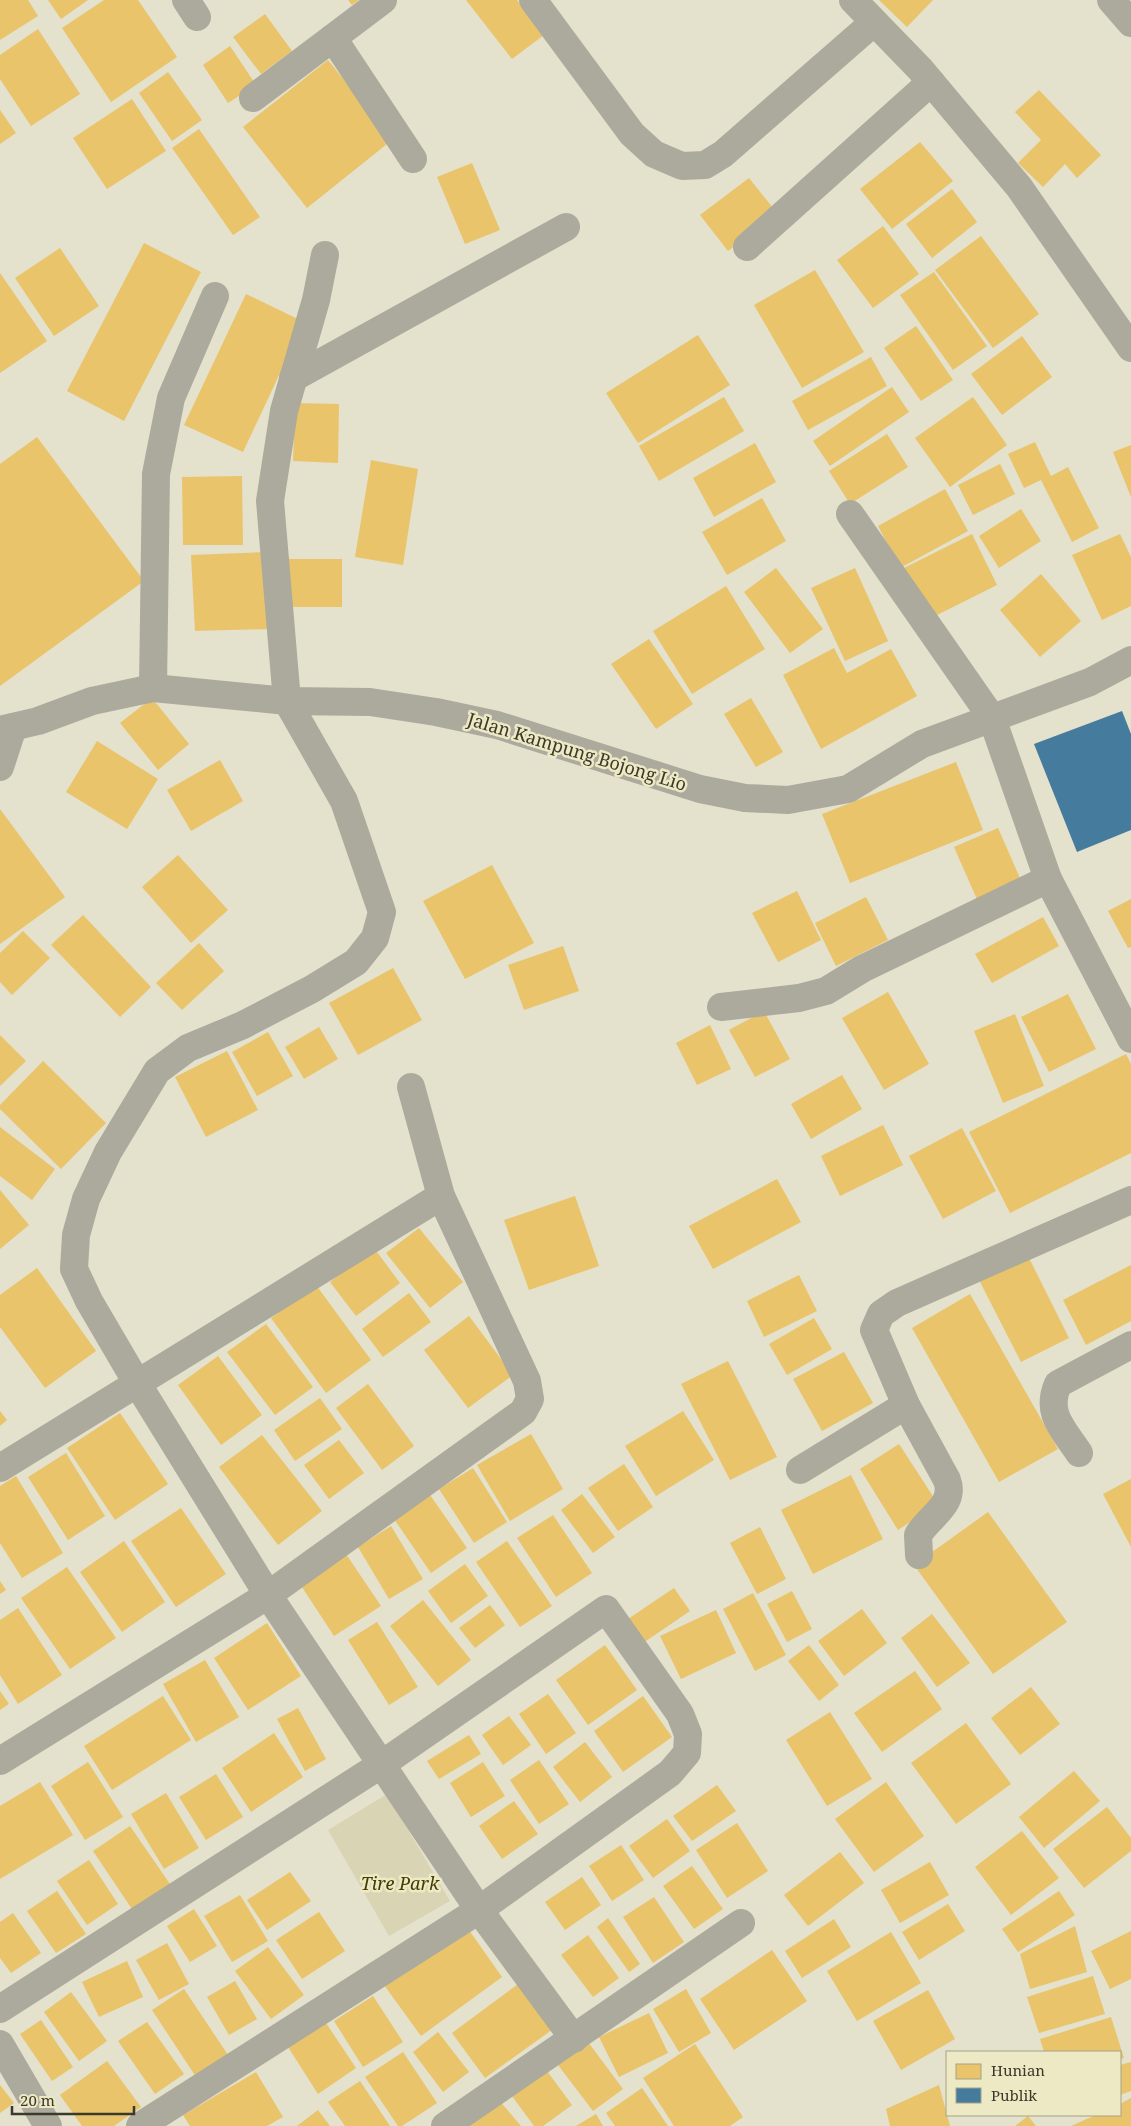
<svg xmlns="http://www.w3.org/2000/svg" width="1131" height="2126" viewBox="0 0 1131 2126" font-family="'Noto Serif',serif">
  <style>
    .park { fill: #d9d5b4 }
    .homes { fill: #e9c46a }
    .public { fill: #457b9d }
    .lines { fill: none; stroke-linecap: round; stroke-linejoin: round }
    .minor { stroke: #abaa9d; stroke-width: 28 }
    .labels { text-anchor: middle; stroke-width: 5; stroke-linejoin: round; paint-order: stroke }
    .street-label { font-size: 18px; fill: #3b392b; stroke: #ede9c4 }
    .park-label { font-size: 18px; font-style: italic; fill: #423b02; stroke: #ede9c4 }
  </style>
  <rect width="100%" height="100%" fill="#e4e1cd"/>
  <!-- park -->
  <polygon class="park" points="387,1794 450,1901 389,1936 328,1830"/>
  <!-- homes -->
  <g class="homes">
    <polygon points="0,0 28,0 38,16 0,40"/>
    <polygon points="48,0 88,0 61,19"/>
    <polygon points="104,0 138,0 177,57 111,102 62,28"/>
    <polygon points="348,0 359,0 352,5"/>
    <polygon points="466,0 517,0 544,35 512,59"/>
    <polygon points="879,0 933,0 907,27"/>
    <polygon points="265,14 292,51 261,74 233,37"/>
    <polygon points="38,29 80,94 31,126 0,79 0,55"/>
    <polygon points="230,46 256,85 228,103 203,65"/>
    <polygon points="328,60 392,140 307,208 243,127"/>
    <polygon points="168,72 202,120 172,141 139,93"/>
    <polygon points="1039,90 1101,155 1077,178 1065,164 1043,187 1018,163 1041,140 1015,112"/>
    <polygon points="132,99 166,151 107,189 73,138"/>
    <polygon points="0,110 16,133 0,144"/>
    <polygon points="199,129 260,217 233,235 172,148"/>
    <polygon points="920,142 953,181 892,229 860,189"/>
    <polygon points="472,163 500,230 465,244 437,177"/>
    <polygon points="749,178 777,213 728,251 700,215"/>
    <polygon points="952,189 977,222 932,258 906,224"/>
    <polygon points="883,226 919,274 873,308 837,260"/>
    <polygon points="981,236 1039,314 993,348 935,270"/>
    <polygon points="144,243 201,272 124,421 67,391"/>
    <polygon points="60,248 99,306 54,336 15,278"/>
    <polygon points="815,270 864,352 802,388 754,305"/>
    <polygon points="934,272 987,346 953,370 900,295"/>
    <polygon points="0,273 47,341 0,373"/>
    <polygon points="246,294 304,322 243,452 184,425"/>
    <polygon points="916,326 953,380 921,401 884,348"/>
    <polygon points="698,335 730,385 638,443 606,393"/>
    <polygon points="1022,336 1052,377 1002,415 971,374"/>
    <polygon points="871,357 887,386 808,430 792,401"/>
    <polygon points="892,387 909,412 830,466 813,441"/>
    <polygon points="724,397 744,431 659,481 639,446"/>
    <polygon points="973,397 1007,445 950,487 915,438"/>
    <polygon points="295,403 339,404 338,463 293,461"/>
    <polygon points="887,434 908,467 850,504 829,471"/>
    <polygon points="37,437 144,581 0,686 0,464"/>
    <polygon points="1035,442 1051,476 1068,467 1099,528 1072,542 1041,480 1024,488 1008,454"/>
    <polygon points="755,443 776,482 714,517 693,478"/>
    <polygon points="1131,445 1131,497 1113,452"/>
    <polygon points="371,460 418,469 403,565 355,557"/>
    <polygon points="1000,464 1015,494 973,515 958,485"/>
    <polygon points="242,476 243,545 183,545 182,477"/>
    <polygon points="945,489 968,531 900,568 878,526"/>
    <polygon points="762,498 786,541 727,575 702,532"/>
    <polygon points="1021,509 1041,541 999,568 979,536"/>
    <polygon points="972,534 997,585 929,619 904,568"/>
    <polygon points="1120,534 1131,557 1131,606 1102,620 1072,555"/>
    <polygon points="267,552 270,629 195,631 191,555"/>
    <rect x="284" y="559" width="58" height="48"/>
    <polygon points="776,568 823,629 790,653 744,592"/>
    <polygon points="855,568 888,641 845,661 811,588"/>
    <polygon points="1041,574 1081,621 1040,657 1000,610"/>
    <polygon points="726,586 765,649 692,694 653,631"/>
    <polygon points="649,639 693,704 656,729 611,664"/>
    <polygon points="834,648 847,673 891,649 917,696 821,749 783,675"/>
    <polygon points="152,698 189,744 158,770 120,723"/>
    <polygon points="751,698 783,752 756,767 724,714"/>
    <polygon points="97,741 158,779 127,829 66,792"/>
    <polygon points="220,760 243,801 191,831 167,790"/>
    <polygon points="956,762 983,830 850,883 822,814"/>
    <polygon points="0,809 65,897 0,944"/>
    <polygon points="998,828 1023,885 979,904 954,847"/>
    <polygon points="178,855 228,910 191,943 142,887"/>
    <polygon points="492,865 534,943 465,979 423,901"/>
    <polygon points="797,891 821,940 778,962 752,913"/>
    <polygon points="866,897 888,940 836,966 815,923"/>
    <polygon points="1131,899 1131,947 1128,948 1108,911"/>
    <polygon points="83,915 151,987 120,1017 51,945"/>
    <polygon points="1043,917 1059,946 992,983 975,954"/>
    <polygon points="23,931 50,958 12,995 0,982 0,953"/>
    <polygon points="199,943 224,971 182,1010 156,983"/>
    <polygon points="563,946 579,991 524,1010 508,965"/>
    <polygon points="393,968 422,1020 358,1055 329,1003"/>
    <polygon points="888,992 929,1064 884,1090 842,1018"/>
    <polygon points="1068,994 1096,1049 1049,1072 1021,1017"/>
    <polygon points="764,1011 790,1059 755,1077 729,1030"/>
    <polygon points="1015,1014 1044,1086 1003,1103 974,1031"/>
    <polygon points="710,1025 731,1069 697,1085 676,1043"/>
    <polygon points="319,1027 338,1059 304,1079 285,1047"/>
    <polygon points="268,1032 293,1076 257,1096 232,1052"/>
    <polygon points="0,1035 26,1061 0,1086"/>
    <polygon points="227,1051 258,1110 206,1137 175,1077"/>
    <polygon points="1126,1054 1131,1064 1131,1153 1010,1213 969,1132"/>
    <polygon points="43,1061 106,1123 61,1169 0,1109 0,1105"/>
    <polygon points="842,1075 862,1109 811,1139 791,1104"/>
    <polygon points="883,1125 903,1165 840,1196 821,1156"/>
    <polygon points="0,1127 55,1169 32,1200 0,1176"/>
    <polygon points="962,1128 996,1191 943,1219 909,1156"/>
    <polygon points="777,1179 801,1222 713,1269 689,1226"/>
    <polygon points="0,1190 29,1225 0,1249"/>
    <polygon points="575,1196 599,1266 529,1290 504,1220"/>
    <polygon points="419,1228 463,1282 430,1308 386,1253"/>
    <polygon points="374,1248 400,1283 356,1316 330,1282"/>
    <polygon points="1027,1254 1069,1338 1021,1362 978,1278"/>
    <polygon points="1131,1265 1131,1321 1086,1345 1063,1300"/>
    <polygon points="37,1268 96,1351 45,1388 0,1327 0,1295"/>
    <polygon points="799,1275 817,1311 764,1337 747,1301"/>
    <polygon points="316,1285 371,1360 326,1393 271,1318"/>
    <polygon points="409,1293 431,1322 383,1357 362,1329"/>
    <polygon points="970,1294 1058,1449 999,1482 912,1328"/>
    <polygon points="469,1316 513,1375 468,1408 424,1350"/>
    <polygon points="814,1318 832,1349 787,1375 769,1344"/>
    <polygon points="266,1324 313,1387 275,1415 227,1352"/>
    <polygon points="844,1352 873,1403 822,1431 793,1379"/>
    <polygon points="218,1356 262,1415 221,1445 178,1385"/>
    <polygon points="728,1361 777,1457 730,1480 681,1384"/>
    <polygon points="368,1384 414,1446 382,1470 336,1408"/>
    <polygon points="320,1398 342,1429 295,1461 274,1430"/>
    <polygon points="0,1411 7,1420 0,1426"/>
    <polygon points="683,1411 714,1460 656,1496 625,1446"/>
    <polygon points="120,1413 168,1484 115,1520 67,1448"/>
    <polygon points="531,1434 563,1489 510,1521 477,1465"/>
    <polygon points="262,1435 322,1511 278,1545 219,1467"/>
    <polygon points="339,1440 364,1473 329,1499 304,1465"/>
    <polygon points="899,1444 938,1504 898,1530 860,1469"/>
    <polygon points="66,1453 105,1516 68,1540 28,1477"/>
    <polygon points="624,1464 653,1507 618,1531 588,1488"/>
    <polygon points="473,1468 507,1522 474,1543 439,1489"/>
    <polygon points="851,1475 883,1539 813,1574 781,1510"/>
    <polygon points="16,1476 63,1553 22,1578 0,1543 0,1486"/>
    <polygon points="1131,1479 1131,1547 1103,1494"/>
    <polygon points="582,1494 615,1537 593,1553 561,1510"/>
    <polygon points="430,1495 467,1548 431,1573 394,1519"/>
    <polygon points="181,1508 226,1574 176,1607 131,1541"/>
    <polygon points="988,1512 1067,1622 993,1674 914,1565"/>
    <polygon points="553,1515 592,1573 556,1597 517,1538"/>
    <polygon points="391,1526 423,1579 389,1599 358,1547"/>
    <polygon points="760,1527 786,1579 757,1594 730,1543"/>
    <polygon points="124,1541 165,1602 122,1632 80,1572"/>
    <polygon points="507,1541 552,1606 520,1627 476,1562"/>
    <polygon points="346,1554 381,1606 334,1636 300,1584"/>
    <polygon points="465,1564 488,1596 451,1623 428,1591"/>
    <polygon points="67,1567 116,1638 70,1669 21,1598"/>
    <polygon points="0,1581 6,1590 0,1594"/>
    <polygon points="674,1588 690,1611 643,1643 628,1619"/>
    <polygon points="792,1591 812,1629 787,1642 767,1604"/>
    <polygon points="753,1593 786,1655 755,1671 723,1609"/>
    <polygon points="423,1600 471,1660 438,1686 390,1626"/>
    <polygon points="490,1605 505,1625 475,1648 459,1628"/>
    <polygon points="18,1608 62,1675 18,1704 0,1675 0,1620"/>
    <polygon points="862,1609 887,1643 844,1676 818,1641"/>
    <polygon points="716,1610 736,1653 681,1679 660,1636"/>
    <polygon points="932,1614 970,1663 937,1687 901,1638"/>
    <polygon points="377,1622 418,1687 389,1705 348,1640"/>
    <polygon points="267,1623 301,1676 248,1710 214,1658"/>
    <polygon points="605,1645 637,1690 588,1725 556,1680"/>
    <polygon points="809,1645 839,1685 819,1701 788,1661"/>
    <polygon points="205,1660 239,1717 196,1742 163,1684"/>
    <polygon points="915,1671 942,1709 882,1752 854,1713"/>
    <polygon points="1031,1687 1060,1724 1020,1755 991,1718"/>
    <polygon points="0,1691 9,1704 0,1710"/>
    <polygon points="548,1694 576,1733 546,1754 519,1714"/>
    <polygon points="163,1696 191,1740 112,1790 84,1746"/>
    <polygon points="643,1696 672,1737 623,1772 594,1731"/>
    <polygon points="298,1708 326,1759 305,1771 277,1719"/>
    <polygon points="830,1712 872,1779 827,1806 786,1740"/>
    <polygon points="509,1716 531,1745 503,1765 482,1735"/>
    <polygon points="966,1723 1011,1784 956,1824 911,1763"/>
    <polygon points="274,1733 303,1777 251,1812 222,1768"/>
    <polygon points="469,1735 481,1754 439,1779 427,1761"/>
    <polygon points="585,1742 612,1777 580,1802 553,1767"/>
    <polygon points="539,1760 569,1804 539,1824 510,1780"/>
    <polygon points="88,1762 123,1817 85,1840 51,1786"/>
    <polygon points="483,1762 505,1796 471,1817 450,1783"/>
    <polygon points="1074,1771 1100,1801 1044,1848 1019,1817"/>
    <polygon points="216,1774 243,1817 206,1840 179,1797"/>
    <polygon points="40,1782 73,1835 0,1879 0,1806"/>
    <polygon points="886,1782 924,1836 874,1872 835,1819"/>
    <polygon points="717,1785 736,1811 692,1841 673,1816"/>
    <polygon points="166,1793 199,1848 164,1869 131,1814"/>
    <polygon points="514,1801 538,1834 502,1859 479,1826"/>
    <polygon points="1107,1807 1131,1838 1131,1851 1084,1888 1053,1849"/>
    <polygon points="667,1819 690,1851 653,1878 629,1846"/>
    <polygon points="737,1823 768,1871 727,1898 696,1850"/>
    <polygon points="130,1826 172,1887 134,1912 93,1851"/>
    <polygon points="1022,1831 1059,1878 1011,1915 975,1867"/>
    <polygon points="621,1845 644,1880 612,1901 589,1866"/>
    <polygon points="840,1852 864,1883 808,1926 784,1895"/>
    <polygon points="89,1860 118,1904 87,1925 57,1881"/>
    <polygon points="930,1862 949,1895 900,1923 881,1890"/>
    <polygon points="692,1866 723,1909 694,1929 663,1886"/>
    <polygon points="290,1872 311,1901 267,1930 247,1900"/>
    <polygon points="582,1877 601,1905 565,1930 545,1902"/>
    <polygon points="57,1891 86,1934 56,1953 27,1911"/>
    <polygon points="1059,1891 1075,1915 1018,1952 1002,1929"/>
    <polygon points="240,1895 268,1941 232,1962 204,1916"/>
    <polygon points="654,1897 684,1942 653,1963 623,1917"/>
    <polygon points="948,1904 965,1931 919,1960 902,1932"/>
    <polygon points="194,1909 217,1946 190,1962 167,1926"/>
    <polygon points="319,1912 345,1951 302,1979 276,1940"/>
    <polygon points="13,1913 41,1953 11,1973 0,1958 0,1922"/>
    <polygon points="608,1918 640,1964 629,1972 597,1927"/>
    <polygon points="834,1919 851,1947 802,1978 785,1951"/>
    <polygon points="466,1926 502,1977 421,2036 384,1985"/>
    <polygon points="1075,1926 1087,1972 1030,1989 1020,1954"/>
    <polygon points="1131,1931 1131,1979 1110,1989 1091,1951"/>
    <polygon points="891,1932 921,1983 857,2021 827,1971"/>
    <polygon points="588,1935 619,1978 593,1997 561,1955"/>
    <polygon points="167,1943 189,1984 159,2000 136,1960"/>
    <polygon points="268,1947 304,1995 271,2019 235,1971"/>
    <polygon points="772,1950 807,2001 734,2050 700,1999"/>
    <polygon points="127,1961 143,1997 99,2017 82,1982"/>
    <polygon points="1093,1976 1105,2014 1039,2033 1027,1997"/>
    <polygon points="235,1981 257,2019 229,2035 207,1997"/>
    <polygon points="522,1981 556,2027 485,2078 452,2033"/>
    <polygon points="184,1989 228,2055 196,2077 152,2010"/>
    <polygon points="686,1989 711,2033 679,2052 653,2009"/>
    <polygon points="928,1990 955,2039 901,2070 873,2021"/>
    <polygon points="71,1992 107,2041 79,2061 44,2012"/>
    <polygon points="373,1996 403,2042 363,2067 334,2021"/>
    <polygon points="649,2013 668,2053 619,2077 599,2037"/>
    <polygon points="1111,2017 1124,2058 1120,2059 1120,2052 1044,2052 1040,2039"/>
    <polygon points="41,2020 73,2067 52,2081 20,2034"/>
    <polygon points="147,2022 184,2074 155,2094 118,2041"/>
    <polygon points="326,2023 356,2068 318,2094 288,2047"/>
    <polygon points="438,2032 469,2072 443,2092 413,2052"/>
    <polygon points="588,2042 623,2089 593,2111 558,2065"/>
    <polygon points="695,2044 743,2117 730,2126 674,2126 643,2078"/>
    <polygon points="403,2052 437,2103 402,2126 398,2126 365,2077"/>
    <polygon points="107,2061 141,2107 114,2126 82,2126 60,2095"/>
    <polygon points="1131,2062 1131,2091 1120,2095 1120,2065"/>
    <polygon points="547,2071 572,2105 543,2126 534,2126 512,2096"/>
    <polygon points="256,2072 283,2117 267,2126 190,2126 183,2115"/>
    <polygon points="360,2081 390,2126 345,2126 328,2102"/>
    <polygon points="0,2085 14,2103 0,2113"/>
    <polygon points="939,2085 950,2126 890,2126 886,2109"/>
    <polygon points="642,2088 668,2126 615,2126 606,2113"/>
    <polygon points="1131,2098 1131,2126 1071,2126 1096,2115 1120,2115 1120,2104"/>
    <polygon points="498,2099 521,2126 466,2126"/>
    <polygon points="318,2110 330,2126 297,2126"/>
    <polygon points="596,2114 603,2126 576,2126"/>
    <polygon points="1028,2116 1036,2126 1015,2126"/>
  </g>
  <!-- public -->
  <polygon class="public" points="1122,711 1131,734 1131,830 1077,852 1034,744"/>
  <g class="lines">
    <!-- minor -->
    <g class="minor">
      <polyline points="186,0 197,17"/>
      <polyline points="533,0 632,134 654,154 682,166 705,165 723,154 873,23"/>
      <polyline points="853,0 920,69 1019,187 1131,348"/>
      <polyline points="1111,0 1131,23"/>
      <polyline points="333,38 413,159"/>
      <polyline points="253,98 383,0"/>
      <polyline points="747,247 931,82"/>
      <polyline points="325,255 316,300 284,411 270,501 287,701 344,801 382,912 375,938 356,962 312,989 243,1025 188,1048 157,1071 108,1152 86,1199 76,1235 74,1269 89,1301 137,1383 268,1595 479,1910 574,2039"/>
      <polyline points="293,378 566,227"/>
      <polyline points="850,514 992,718 1048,879 1131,1039"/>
      <polyline points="153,688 156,474 171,398 215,296"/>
      <polyline points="0,730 38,721 92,701 153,688 287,701 370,702 436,712 497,725 700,789 745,798 788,800 848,789 922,744 1090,682 1131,660"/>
      <polyline points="0,767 13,727"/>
      <polyline points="721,1007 799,998 826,991 862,969 1048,879"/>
      <path d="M906,1405L947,1480C956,1505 929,1516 918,1535L919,1555"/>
      <path d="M1079,1453C1063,1429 1045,1413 1058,1384L1131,1345"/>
      <polyline points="0,1468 441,1196"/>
      <polyline points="800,1470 906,1405 874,1330 881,1314 897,1303 1131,1200"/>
      <polyline points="0,1761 268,1595 523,1412 530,1399 527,1381 441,1196 411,1087"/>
      <polyline points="0,2009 382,1764 606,1609 680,1714 688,1734 687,1753 670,1773 479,1910 140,2126"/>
      <polyline points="0,2044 48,2126"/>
      <polyline points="445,2126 741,1923"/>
    </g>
  </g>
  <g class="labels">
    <!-- street labels -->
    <g class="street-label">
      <text transform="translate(577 752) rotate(17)" y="6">Jalan Kampung Bojong Lio</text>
    </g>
    <!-- park labels -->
    <g class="park-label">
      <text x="400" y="1890">Tire Park</text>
    </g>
  </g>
  <!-- legend -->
  <rect x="946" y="2051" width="175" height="65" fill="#ede9c4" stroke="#a6a387"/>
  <rect x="956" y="2064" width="25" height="15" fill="#e9c46a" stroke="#a6a387"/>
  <text x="991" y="2076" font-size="15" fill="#3b392b">Hunian</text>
  <rect x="956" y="2088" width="25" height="15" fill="#457b9d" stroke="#a6a387"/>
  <text x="991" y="2101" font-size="15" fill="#3b392b">Publik</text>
  <!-- scale -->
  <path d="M12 2106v8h122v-8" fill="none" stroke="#3b392b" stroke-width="2.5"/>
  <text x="20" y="2106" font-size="15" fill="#3b392b" stroke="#ede9c4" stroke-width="4" paint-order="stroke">20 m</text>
</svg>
